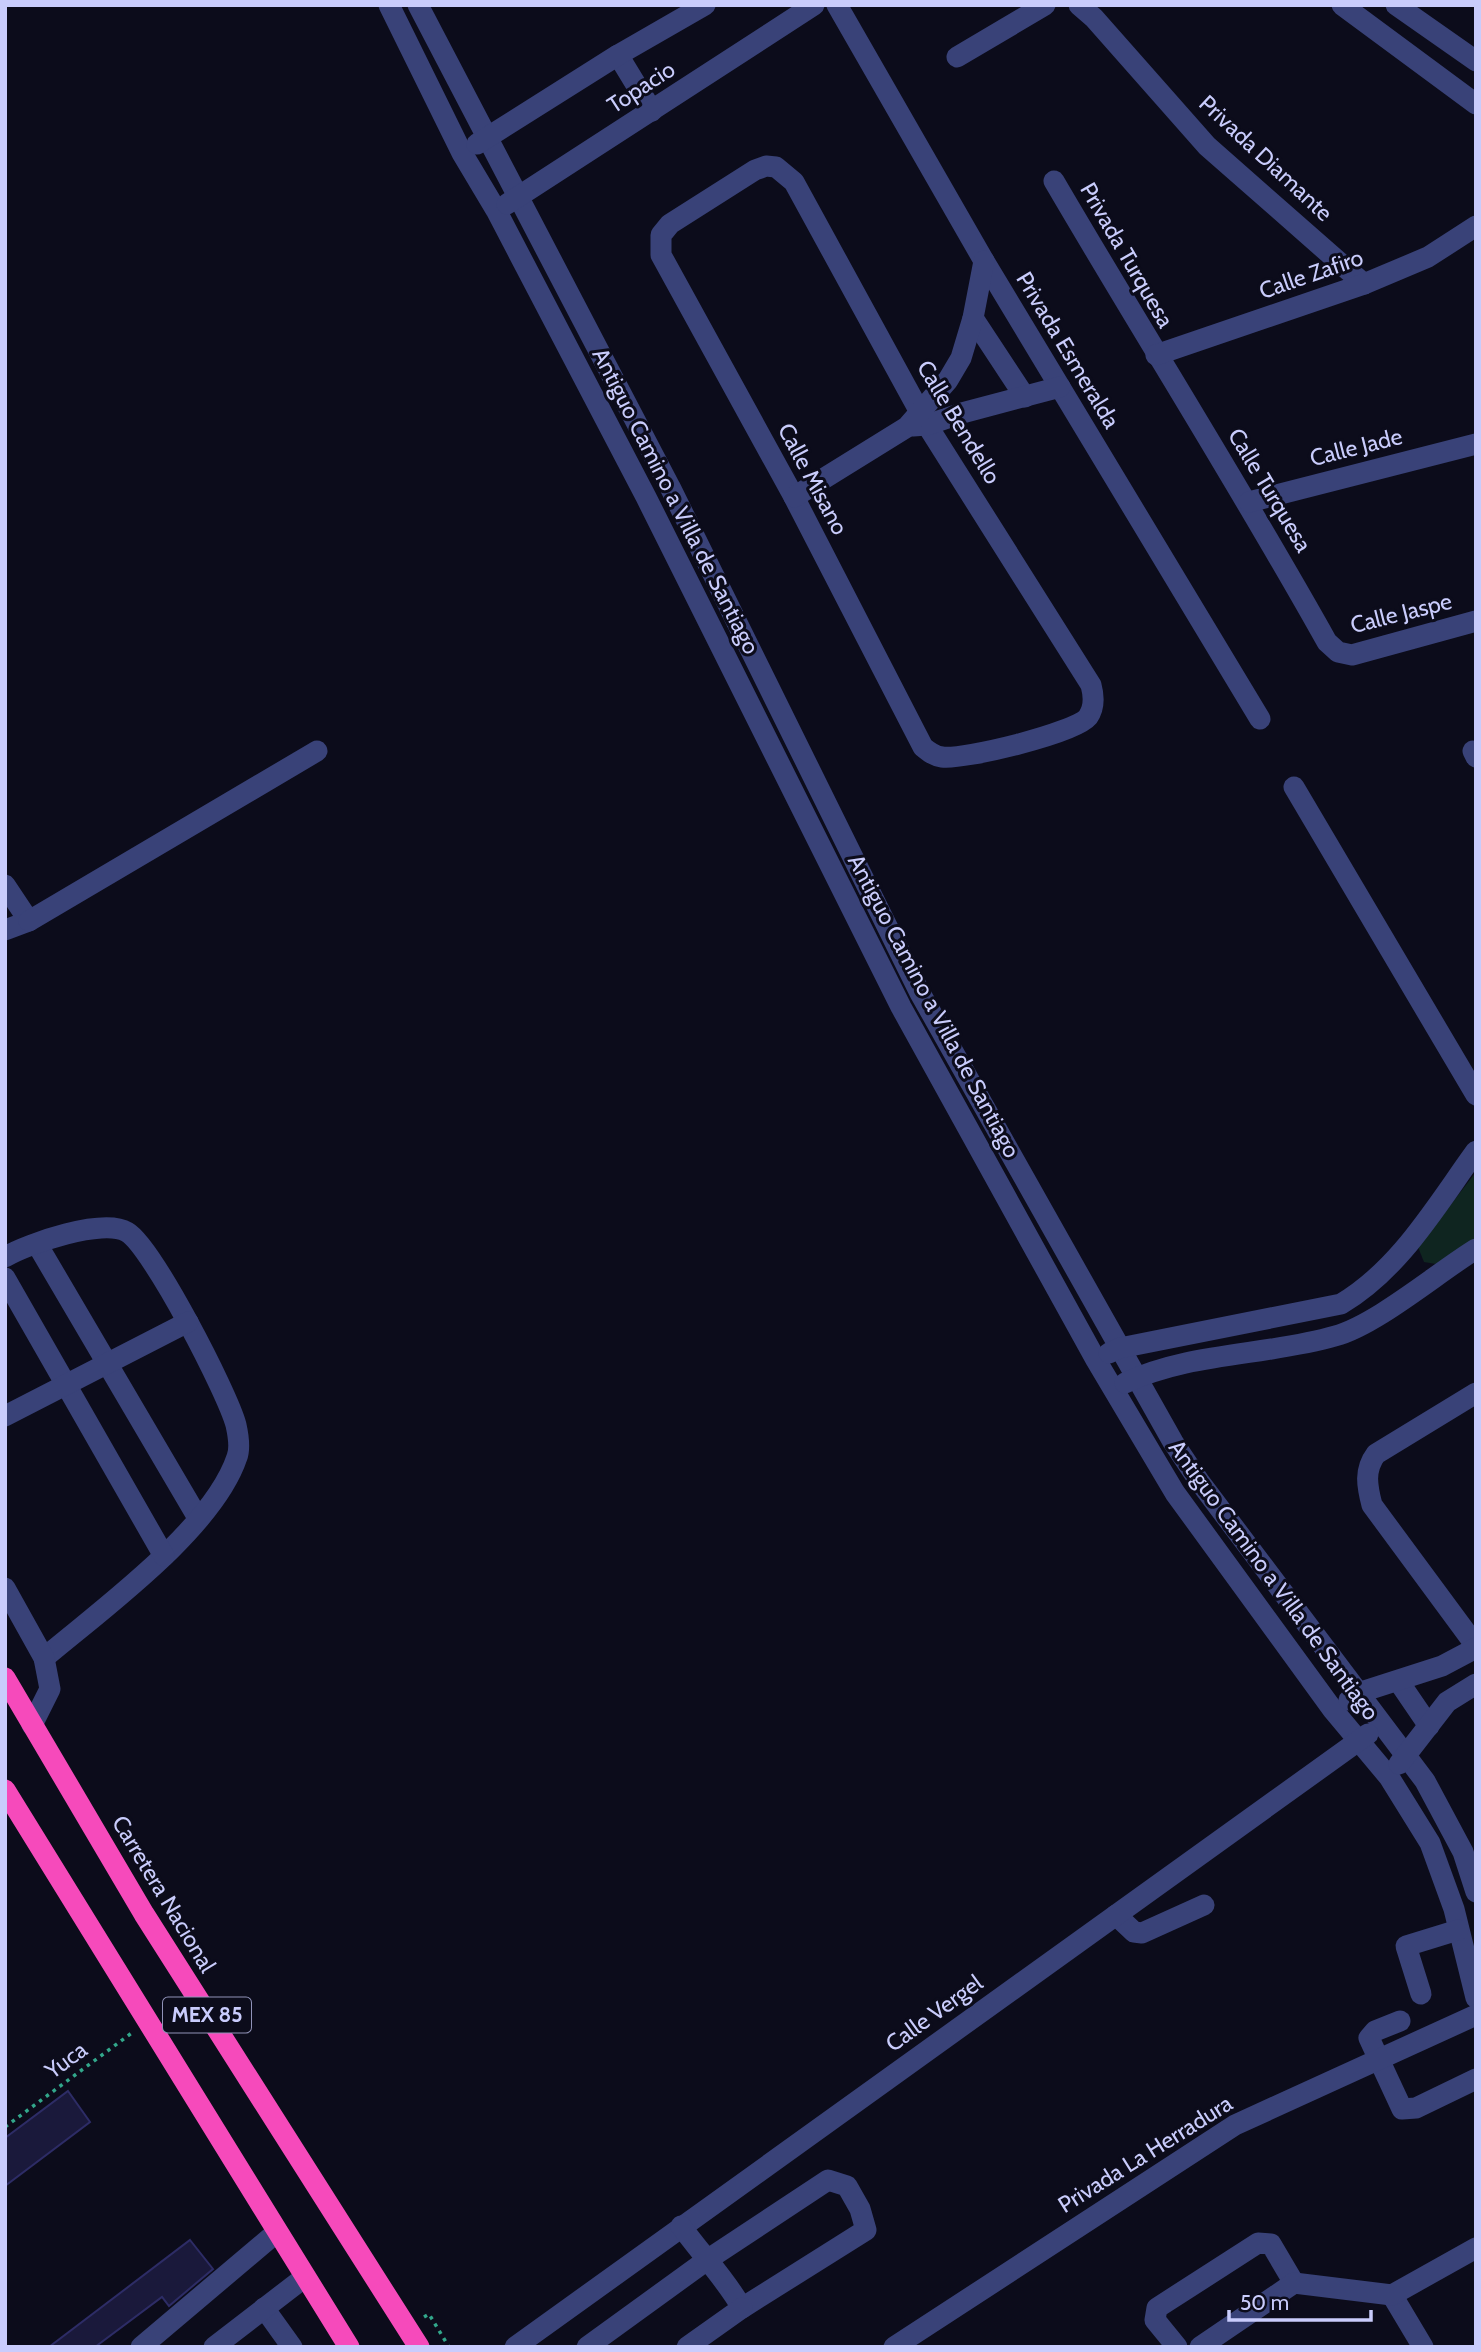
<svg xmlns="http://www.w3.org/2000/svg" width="1481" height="2352" viewBox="0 0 1481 2352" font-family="Cabin,sans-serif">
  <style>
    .green { fill: #0f2520 }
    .building { fill: #1a193b; stroke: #2d2c66; stroke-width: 2 }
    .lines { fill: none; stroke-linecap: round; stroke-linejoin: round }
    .path { stroke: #32a78b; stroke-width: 3.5; stroke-dasharray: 3.5 5; stroke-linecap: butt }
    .minor { stroke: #394278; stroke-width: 21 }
    .highway { stroke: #f64abb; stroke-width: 21 }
    .labels { text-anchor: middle; stroke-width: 6; stroke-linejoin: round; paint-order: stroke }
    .shield { fill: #0c0c1b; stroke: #9092b8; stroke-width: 2 }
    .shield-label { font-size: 21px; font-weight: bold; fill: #c9ccfc }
    .street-label { font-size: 23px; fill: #c9ccfc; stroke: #0c0c1b }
  </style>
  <rect width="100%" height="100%" fill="#0c0c1b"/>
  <!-- green -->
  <polygon class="green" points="1476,1172 1476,1240 1436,1264 1424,1262 1418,1247"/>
  <!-- building -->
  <g class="building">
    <polygon points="68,2091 90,2122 5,2186 5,2138"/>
    <polygon points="190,2240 213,2269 169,2306 162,2297 95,2347 49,2347"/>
  </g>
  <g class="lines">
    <!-- path -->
    <g class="path">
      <polyline points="5,2127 133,2032"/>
      <polyline points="424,2317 429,2314 449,2347"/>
    </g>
    <!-- minor -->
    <g class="minor">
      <polyline points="389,5 462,153 496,210 646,497 901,1007 1096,1360 1175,1493 1333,1710 1389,1777 1430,1843 1454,1909 1476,1998"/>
      <polyline points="418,5 670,487 920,993 1173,1442 1199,1481 1425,1781 1463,1852 1476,1892"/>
      <polyline points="837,5 984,261 1260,719"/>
      <polyline points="1079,5 1094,18 1207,146 1364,284"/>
      <polyline points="1342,5 1476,104"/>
      <polyline points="1396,5 1476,61"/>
      <polyline points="618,55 652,111"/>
      <polyline points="957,57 1045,5"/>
      <polyline points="477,144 618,55 705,5"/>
      <path d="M766,166L776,167L794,182L927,425L1091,685C1094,696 1095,707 1088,717C1075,733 964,760 942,757C934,756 929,752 923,747L794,497L661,255V235L670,224L755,170Z"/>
      <path d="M1054,181C1144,335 1240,486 1327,642L1338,652L1352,655L1476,621"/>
      <polyline points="507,204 814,5"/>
      <polyline points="973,318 1025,397"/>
      <polyline points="1156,355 1364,284 1428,257 1476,226"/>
      <polyline points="913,426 927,425 962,413 1060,387"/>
      <polyline points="794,497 907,427 948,380 961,358 973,318 984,261"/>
      <polyline points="1249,502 1476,444"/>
      <polyline points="1473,751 1476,757"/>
      <polyline points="1294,787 1476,1095"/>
      <polyline points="5,885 29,921 5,930"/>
      <polyline points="29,921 317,751"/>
      <polyline points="37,1244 198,1518"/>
      <path d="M5,1257C29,1243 103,1218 127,1232C152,1246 228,1394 236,1425C238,1434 240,1449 237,1457C213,1529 102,1609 44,1658"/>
      <polyline points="5,1278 164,1556"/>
      <path d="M1109,1353L1120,1348L1341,1304C1400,1269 1436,1206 1476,1151"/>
      <path d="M1125,1383C1191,1352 1266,1356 1335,1336C1376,1325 1437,1273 1476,1249"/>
      <path d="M1476,1393L1376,1454C1364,1470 1367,1486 1372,1505L1476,1646"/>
      <polyline points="5,1416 188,1322"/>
      <polyline points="5,1588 44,1658 50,1689 32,1725"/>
      <polyline points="1399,1682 1429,1726"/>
      <polyline points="1349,1700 1358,1693 1442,1666 1476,1648"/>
      <polyline points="1399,1764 1447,1702 1476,1684"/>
      <polyline points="1116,1915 1134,1932 1142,1933 1204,1905"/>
      <polyline points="1421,1994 1406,1946 1458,1930"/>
      <polyline points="1400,2021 1375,2031 1369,2038 1402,2109 1416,2108 1476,2079"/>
      <polyline points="1392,2295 1423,2347"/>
      <polyline points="264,2308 292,2347"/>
      <polyline points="141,2347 277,2232"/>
      <polyline points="214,2347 305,2277"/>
      <polyline points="515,2347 1368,1734"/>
      <path d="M587,2347L707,2260L828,2180L847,2186L860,2209L866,2230L742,2308C725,2278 701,2254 681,2226"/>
      <polyline points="687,2347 742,2308"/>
      <polyline points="894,2347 1235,2125 1476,2015"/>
      <polyline points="1177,2347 1155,2320 1157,2308 1258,2243 1271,2244 1294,2283"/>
      <polyline points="1200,2347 1294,2283 1392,2295 1476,2248"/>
    </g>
    <!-- highway -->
    <g class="highway">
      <polyline points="5,1678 144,1914 419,2347"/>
      <polyline points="5,1790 349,2347"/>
    </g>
  </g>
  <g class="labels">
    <!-- shield labels -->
    <rect class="shield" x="163" y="1997.5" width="88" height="35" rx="5"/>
    <g class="shield-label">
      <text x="207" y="2022">MEX 85</text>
    </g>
    <!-- street labels -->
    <g class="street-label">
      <text transform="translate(641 87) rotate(-33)" y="8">Topacio</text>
      <text transform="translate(1266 158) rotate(43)" y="8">Privada Diamante</text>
      <text transform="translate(1127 255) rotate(60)" y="8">Privada Turquesa</text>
      <text transform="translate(1311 274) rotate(-19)" y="8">Calle Zafiro</text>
      <text transform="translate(1068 350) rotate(59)" y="8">Privada Esmeralda</text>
      <text transform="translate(959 422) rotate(59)" y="8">Calle Bendello</text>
      <text transform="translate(1356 447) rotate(-14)" y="8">Calle Jade</text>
      <text transform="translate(813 479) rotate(62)" y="8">Calle Misano</text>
      <text transform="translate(1270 490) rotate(59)" y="8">Calle Turquesa</text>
      <text transform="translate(676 501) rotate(63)" y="8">Antiguo Camino a Villa de Santiago</text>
      <text transform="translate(1401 613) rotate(-14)" y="8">Calle Jaspe</text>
      <text transform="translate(934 1006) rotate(62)" y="8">Antiguo Camino a Villa de Santiago</text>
      <text transform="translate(1274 1580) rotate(54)" y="8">Antiguo Camino a Villa de Santiago</text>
      <text transform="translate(164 1894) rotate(59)" y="8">Carretera Nacional</text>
      <text transform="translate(934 2013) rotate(-36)" y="8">Calle Vergel</text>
      <text transform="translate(66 2060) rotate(-36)" y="8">Yuca</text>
      <text transform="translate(1145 2154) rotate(-32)" y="8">Privada La Herradura</text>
    </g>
  </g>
  <!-- border -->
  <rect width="1481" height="2352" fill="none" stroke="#c9ccfc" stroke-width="14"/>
  <!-- scale -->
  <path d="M1229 2310v10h142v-10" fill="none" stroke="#c9ccfc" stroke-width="3.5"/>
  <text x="1240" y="2310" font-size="21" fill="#c9ccfc" stroke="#0c0c1b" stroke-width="5" paint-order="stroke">50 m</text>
</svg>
